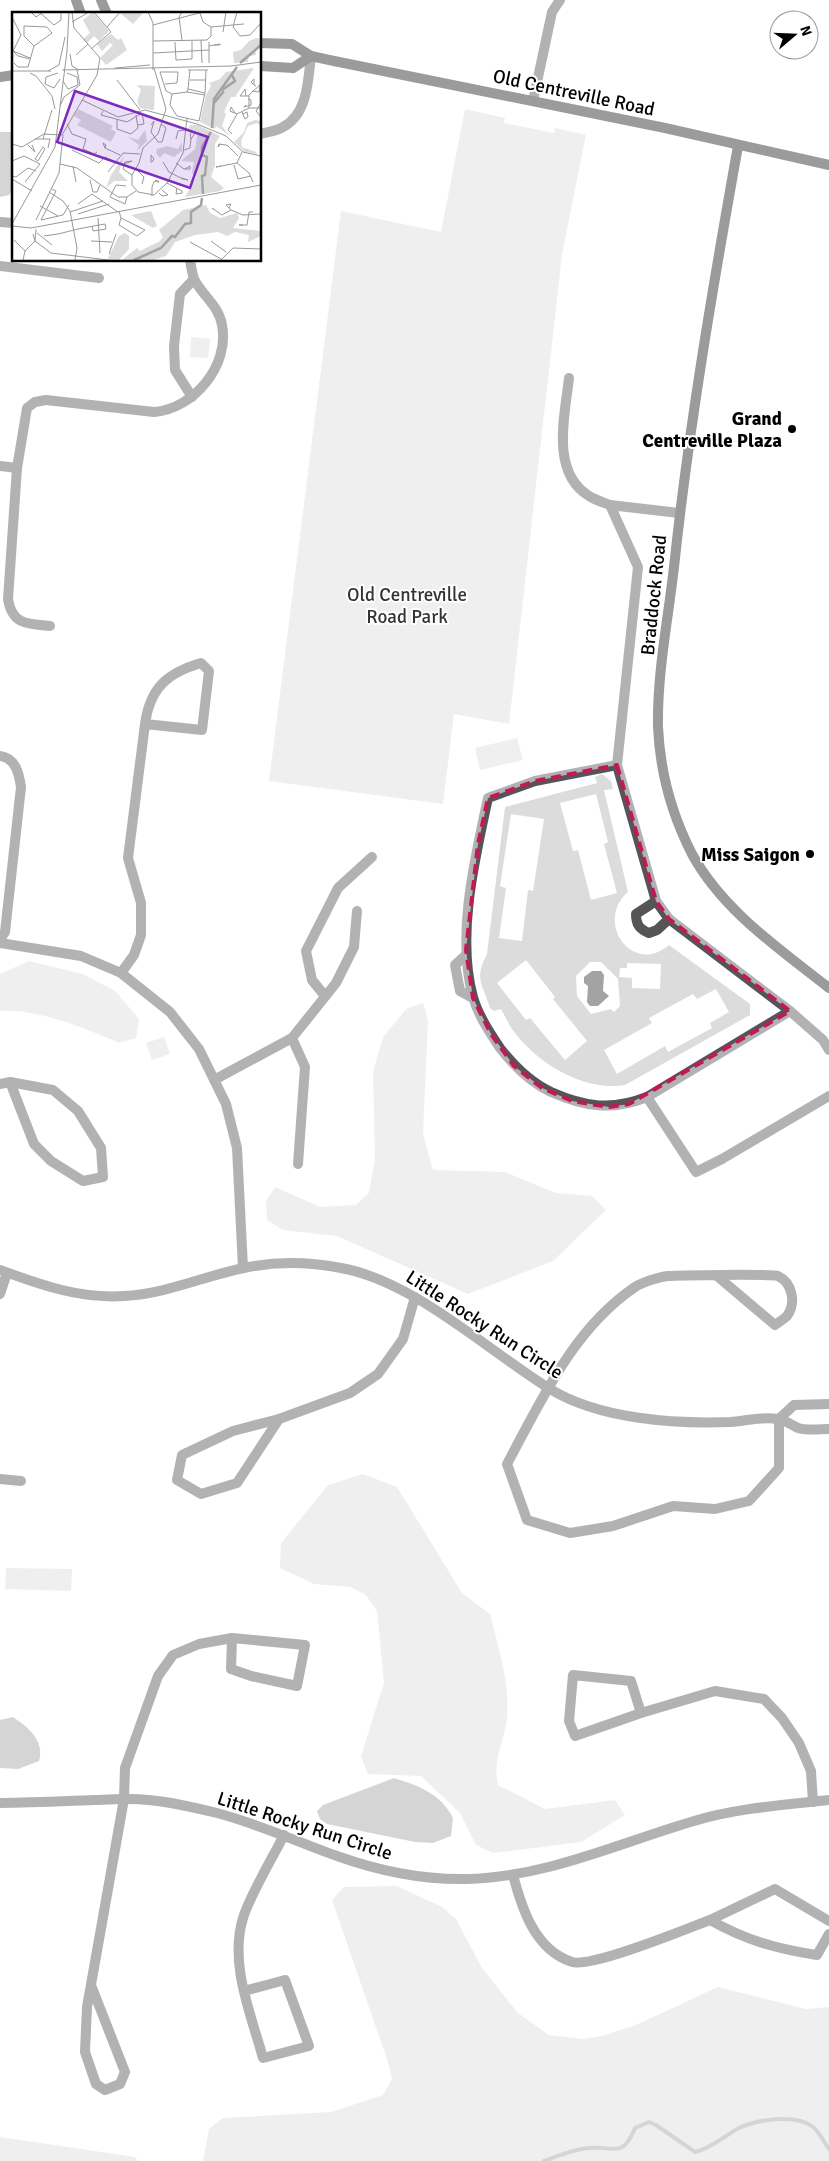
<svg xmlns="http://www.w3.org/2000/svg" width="829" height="2161" viewBox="0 0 829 2161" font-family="Signika,sans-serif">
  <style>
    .green { fill: #dcdcdc; fill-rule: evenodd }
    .water { fill: #a3a3a3 }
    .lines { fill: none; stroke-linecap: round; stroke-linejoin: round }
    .stream { stroke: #a3a3a3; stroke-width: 4 }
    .street { stroke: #555; stroke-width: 10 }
    .secondary { stroke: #222; stroke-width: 10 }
    .marked { fill: none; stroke: #c2185b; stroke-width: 4; stroke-dasharray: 10 6; stroke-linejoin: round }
    .poi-dot { fill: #000; stroke: #fff; stroke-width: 2 }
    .labels { text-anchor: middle; stroke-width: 4; stroke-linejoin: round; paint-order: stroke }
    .street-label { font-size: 19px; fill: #000; stroke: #fff }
    .poi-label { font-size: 19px; font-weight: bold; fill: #000; stroke: #fff; text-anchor: end }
    .park-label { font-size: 19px; fill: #333; stroke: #fff }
    .inset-river { fill: none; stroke: #a3a3a3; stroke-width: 2.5 }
    .inset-road { fill: none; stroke: #999; stroke-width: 1 }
    .view { fill: #7b2cbf; fill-opacity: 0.15; stroke: #7b2cbf; stroke-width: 2.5 }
    .inset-edge { fill: none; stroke: #000; stroke-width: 2.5 }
  </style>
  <rect width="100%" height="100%" fill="#fff"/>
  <!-- green -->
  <g class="green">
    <polygon points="465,109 505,118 504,123 554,133 555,128 586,135 562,255 509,724 454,714 443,804 269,781 341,211 441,232"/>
    <polygon points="191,337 210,339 208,358 190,357"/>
    <polygon points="517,738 523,760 480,770 475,748"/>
    <path d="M602,774L611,781L613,789L604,790L628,892C594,921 632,977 669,945L750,1004V1015L625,1085C584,1092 536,1063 512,1029C508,1023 505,1016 501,1009L494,1011L490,1008C482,983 474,979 487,954L505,807L597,783L595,777ZM596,794L608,842L604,844L617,893L591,900L578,850L573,851L560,803ZM511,814L544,819L533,891L528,890L522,941L499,938L506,888L500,886ZM526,960L555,997L553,999L587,1041L565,1060L530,1018L526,1020L497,983ZM590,962H601L618,979L620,1006L614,1012L611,1009L591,1014L577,996L576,976ZM627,963L661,964L660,989L632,988V978L619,977L620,968H627ZM716,989L729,1012L710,1023L712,1028L668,1052L665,1046L617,1074L604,1050L652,1023L649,1018L693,994L697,999Z"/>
    <path d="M29,961L83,974L115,991L139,1019L136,1038L119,1043C85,1028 38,1009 0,1011V974Z"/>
    <polygon points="423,1003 428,1020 423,1134 433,1170 505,1172 556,1193 592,1196 606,1210 553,1261 468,1294 337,1236 283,1230 267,1220 266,1201 275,1187 320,1207 356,1205 369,1193 375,1158 373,1072 383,1037 406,1009"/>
    <polygon points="164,1037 170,1054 152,1060 146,1043"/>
    <path d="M363,1474L397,1487L462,1593L490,1614C498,1648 510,1682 507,1717C505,1743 492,1757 498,1785L545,1809L615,1800L625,1815L581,1842L493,1853L476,1845L460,1813L421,1776L368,1774L361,1756L384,1683L377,1611L366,1595L350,1587L314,1584L280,1568L281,1543L328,1485Z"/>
    <polygon points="6,1568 72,1569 71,1591 5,1589"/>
    <polygon points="397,1886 442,1907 456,1919 482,1968 518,2013 549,2035 584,2039 602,2036 636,2025 718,1987 806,2009 829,2007 829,2161 203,2161 209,2129 223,2118 331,2112 383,2095 392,2079 388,2062 332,1900 344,1887"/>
    <polygon points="0,2137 135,2157 138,2161 0,2161"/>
  </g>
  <!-- water -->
  <g class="water">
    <polygon points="0,132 14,132 14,189 9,195 0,197"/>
    <polygon points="592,971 601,971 604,975 603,991 609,996 598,1006 590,1006 587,1002 588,986 584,983 584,977"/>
    <path d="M13,1717C28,1727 45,1741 39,1761L18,1769L0,1768V1720Z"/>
    <path d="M394,1778C419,1786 440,1793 453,1818L451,1836L433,1843L415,1842L327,1824L320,1819L317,1811L323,1805Z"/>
  </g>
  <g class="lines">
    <!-- stream -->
    <path class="stream" d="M544,2161C558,2156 574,2149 589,2148C613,2145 622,2160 635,2128L649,2122L656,2125L695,2152C712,2148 724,2136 739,2128C756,2120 797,2113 813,2127C820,2133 824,2142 829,2149"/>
    <!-- street -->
    <g class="street">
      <polyline points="533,101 552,12 560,0"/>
      <path d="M260,134C267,132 277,131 283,127C308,114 308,80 311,56"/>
      <polyline points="0,222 14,223"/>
      <polyline points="0,266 99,278"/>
      <path d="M569,378C565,415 550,472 589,496C595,500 603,502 610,505"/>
      <polyline points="192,397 175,370 174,346 180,294 194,279"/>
      <polyline points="0,466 17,468"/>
      <polyline points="679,513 610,505 638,567 617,765 656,901 669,919 790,1011 823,1040 829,1050"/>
      <path d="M50,626C28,624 12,625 8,599L17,468L27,408L35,402L46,400L154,412C194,409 230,365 222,325C219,306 202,295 194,279C192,273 191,266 190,260"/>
      <path d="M0,756C16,758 19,774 21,787L5,932L0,939"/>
      <path d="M617,765L535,781L488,798C475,858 456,936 473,997C478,1015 490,1033 500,1048C514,1066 530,1082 551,1092C585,1107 612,1111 647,1097L790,1011"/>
      <path d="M656,901L636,914C636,924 639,929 649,933L657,930L669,919"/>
      <polyline points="0,943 81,956 121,973 170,1012 199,1049 226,1104 237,1148 243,1268"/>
      <polyline points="466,955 455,965 460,991 473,998"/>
      <path d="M121,973L134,955L141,935V903L128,858L145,724L202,730L209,671L201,663C167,673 150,688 145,724"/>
      <polyline points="325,996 312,980 306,951 338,888 372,857"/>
      <polyline points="292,1038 305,1067 298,1164"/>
      <polyline points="214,1080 292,1038 336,983 354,947 357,911"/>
      <polyline points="0,1084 10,1082 53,1090 78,1111 101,1148 103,1177 83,1181 51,1161 34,1144 10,1082"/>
      <polyline points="647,1097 696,1172 722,1159 829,1096"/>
      <path d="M0,1270C41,1285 80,1299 124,1296C166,1294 204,1276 244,1268C276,1261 309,1262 341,1268C414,1281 487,1350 550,1389C599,1419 673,1424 730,1422C745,1421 763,1416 778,1419C785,1420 792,1425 798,1428C807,1431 820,1429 829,1429"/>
      <path d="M717,1276L775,1325C779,1322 784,1319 787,1316C796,1304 793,1283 778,1276C772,1274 679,1275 668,1276C659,1277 643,1282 635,1287C573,1329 541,1401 507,1464L527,1520L570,1533L613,1526L673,1506L715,1509L749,1501L779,1468V1419"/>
      <polyline points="0,1294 7,1273"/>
      <polygon points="279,1419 237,1483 201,1494 177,1480 182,1455 233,1431"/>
      <polyline points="279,1419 350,1393 378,1374 403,1339 415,1297"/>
      <polyline points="779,1419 794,1405 829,1404"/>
      <polyline points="0,1479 21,1481"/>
      <polygon points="232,1638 305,1645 297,1686 251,1676 231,1669"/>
      <polygon points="573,1675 631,1681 641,1713 575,1736 569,1721"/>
      <polyline points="641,1713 715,1691 764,1699 782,1718 799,1743 811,1771 813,1802"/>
      <path d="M0,1803C41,1803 82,1800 124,1799C154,1798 188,1806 217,1813C259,1824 297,1842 337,1856C379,1871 423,1880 467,1879C547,1877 619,1843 694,1821C737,1808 784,1805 829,1800"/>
      <path d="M513,1875C522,1909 535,1950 572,1962C592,1968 686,1929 710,1920"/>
      <path d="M829,1921L775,1889L710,1920C745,1940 777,1949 817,1955L829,1934"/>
      <polyline points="91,1985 125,2072 120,2084 105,2090 96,2084 85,2052 87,2007 124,1799 125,1768 158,1676 173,1655 199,1644 232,1638"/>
      <path d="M244,1991L285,1980L309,2046L263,2058C251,2014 229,1964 243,1918C251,1893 272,1859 284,1835"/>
    </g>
    <!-- secondary -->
    <g class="secondary">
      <polyline points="76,0 81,14"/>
      <polyline points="101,0 107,14"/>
      <polyline points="260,43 292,44 311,56 334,61 665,128 829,165"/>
      <polyline points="260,66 293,68 311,56"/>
      <polyline points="0,77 14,75"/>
      <path d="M738,146C713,286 689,426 674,567C668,620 657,674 658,727C660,771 672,815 692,854C723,911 780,949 829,988"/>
    </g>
  </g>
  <!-- marked area -->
  <path d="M0 0H829V2161H0ZM617,765L656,901L669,919L790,1011L629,1104L609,1107L572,1101L542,1088L514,1066L491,1034L473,998L466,950L478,844L488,798L535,781Z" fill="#fff" fill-opacity=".55" fill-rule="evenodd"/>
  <path class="marked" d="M617,765L656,901L669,919L790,1011L629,1104L609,1107L572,1101L542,1088L514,1066L491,1034L473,998L466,950L478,844L488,798L535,781Z"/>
  <!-- markers -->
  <g class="poi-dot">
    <circle cx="792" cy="429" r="5"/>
    <circle cx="810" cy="854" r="5"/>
  </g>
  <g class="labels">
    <!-- street labels -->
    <g class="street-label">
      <text transform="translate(574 92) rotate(12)" y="7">Old Centreville Road</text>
      <text transform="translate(653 595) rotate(-84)" y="7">Braddock Road</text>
      <text transform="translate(485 1324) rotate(33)" y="7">Little Rocky Run Circle</text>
      <text transform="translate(305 1825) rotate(18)" y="7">Little Rocky Run Circle</text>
    </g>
    <!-- poi labels -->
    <g class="poi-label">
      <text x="782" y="425">Grand<tspan x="782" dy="22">Centreville Plaza</tspan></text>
      <text x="800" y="861">Miss Saigon</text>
    </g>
    <!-- park labels -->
    <g class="park-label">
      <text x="407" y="601">Old Centreville<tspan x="407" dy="22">Road Park</tspan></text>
    </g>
  </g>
  <!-- overview -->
  <g transform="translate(12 12)">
    <rect width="249" height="249" fill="#fff"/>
    <path d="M81,0L97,19L87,29L82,24L75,31L71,27L78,21L71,8ZM128,0L130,2L121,12L108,1ZM99,22L106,28L109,26L115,38L94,53L88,46L101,33L98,31L90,39L85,32ZM244,26L249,27V36L243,37L244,43L237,44L236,50L222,51L221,40L229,38L237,29ZM242,56L223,85H219L212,100L214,102L210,114L218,124L204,114L203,117L188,110L194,83L199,74L197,71L208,67L214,60ZM125,73L143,74L142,98L128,96L125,89L129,78ZM66,97L101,114L99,117L104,120L99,130L65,113L69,108L62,104ZM243,108L249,109V114L245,111L236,114L229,129L230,135L244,140L243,136L245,142L233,140L222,130L232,120L235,111ZM178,113H186L208,124L203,132V153L199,165L212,176L208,179L173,185L184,165L180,161L182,150L169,149L183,137L186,120L176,117ZM133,118L135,129L125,139L127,133L116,125L126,128ZM170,130V139L162,145L152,141L148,146L144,141L145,137L155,134L166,137ZM112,144L107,160L116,169H102L94,176L99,163ZM194,193L198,201L208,206L225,201L227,206L221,216L249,219V224L236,230L237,223L223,220L215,224L206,220L183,223L163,230L154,244L141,248H110L125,236L128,239L148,229L151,225L147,218L171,198ZM139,199L145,214L141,216L119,203ZM113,221L117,224V237L107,248H95L107,224Z" fill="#dcdcdc"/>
    <path class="inset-river" d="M228,51L249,33M210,78L223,69L220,63M202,91L212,79M200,116L202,87L225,55M191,182L190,164L193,163L195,145L190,143V135L199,120M122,248L149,236L160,224L163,225L173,212L179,211V200L189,193L190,186"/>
    <path class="inset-road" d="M19,0L24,5L31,0M27,0L42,13L49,8V0M136,0L141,11V58M170,0L167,5L170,28M225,0L221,15L228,24L238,23L249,11M188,1L191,10L199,15L232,12M0,5L9,23L0,41M60,10L77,0M141,13L191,0M95,15L108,0M211,20L214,0M189,28L190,51M141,29L195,28L199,24V15M163,30L164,48L180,47V29M197,30V51M197,34L202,33H208V32L202,33M79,37L99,20L82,0M141,41L197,38M58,42L60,54L67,58M64,43L76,32M18,47L6,44L1,39L18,46M2,51L6,55H16L22,34L40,21L35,15L12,14V24L22,34M103,56L138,53M142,56L154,97L146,122L131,136L127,151L120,163V173L126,180L142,183L155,171L171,141L175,106M50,58L219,54L249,50M176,58H196M0,59H39M36,59L47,53L53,25M18,61L24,64L40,84L43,97M46,61L34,65L33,72L42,76L48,67M105,68L128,98M178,68H194M51,69L56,77L66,73L65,65L55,61M153,72L165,71L166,60H148L154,79L160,82M242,73V67L239,70L242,73L244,74M176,77L193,81L187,109L165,104L158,93L160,82L175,80ZM176,77L178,58M240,79L247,80L248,72M175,80L193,83M193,81L194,58M234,84L233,77L228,84H237M70,88L106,105L133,98L185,112L214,124L231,140L249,144M249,91L244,99L249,105M234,93L232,95L239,93V88L236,87M48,94L52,85L68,73L65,58M237,96V83L249,72M91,99L89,103L115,110L130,101L132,112L126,113M230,100L233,107L236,105L235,100L231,102M223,101L219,95L218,99L225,102M105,108V117L119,122L126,116L124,103M55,112L60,122L74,127M139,113L142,109L139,120L146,130H150L154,116L149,112M181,119L183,121L179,127L178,122ZM220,122L216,118L225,102L237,96H249M23,127H38L36,136M31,127L40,98M74,127L71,137L82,142L85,140M164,127L166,119L173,118M0,132L10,135L32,122L50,123L85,63L88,46L62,16L60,0M209,132L206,135L207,132L214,133L216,134L226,144M16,133L23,140L20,133M31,135L33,137L26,149L23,147ZM93,136L91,131L94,133L93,136L108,143M60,138L87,151L93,145L103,150M172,138L178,136L179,127M139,143L142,147L140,150H139ZM0,149L12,144L28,152L13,170M151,150L157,160L171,167L176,168L169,166M164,151L172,157H178V154L173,157M225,151L237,161L241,170M48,152L65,156L106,185H115L124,179M112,152L120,149L113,150L112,152L111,157L120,163M222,153L226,167L239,164M61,154L64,170M209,154L204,155L225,151L230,140M124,157L132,165L130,172M96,160L111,141L128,142M0,164L4,165L16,156L24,159M0,167L20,179M78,168L81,180H85L88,173M155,171L170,179V181L164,182L165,176M114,174L104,173L98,185L113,192L115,185M40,177L44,179L29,208L51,203L57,193M37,180L51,189L58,199L65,236L63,248M147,181L150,184L156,183L150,178M140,184V175L142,170L144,168L147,170L143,169M66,192L80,182L106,200M28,194L46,204M217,196L219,192L214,193L219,198M202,198L200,196L210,203L219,198M219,198L231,203L249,202M107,199L109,206L133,218L125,224L107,213L109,206M58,200L91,189M66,202L97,192M86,206L88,241M24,208L47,161L51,123M0,212L43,135L55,39L57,0M231,213H227H235L237,200H241M0,214L19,216L249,173M25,221L40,233M21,222L23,229L39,241L96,248M32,224L46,222L66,217L87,213L93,212L94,217L81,219L80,214M2,228L13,239L11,248M79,229L100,230M199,229L214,240M178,230L209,247M13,239L23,229L24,217M97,242L104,222M209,248L221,236L249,237"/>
    <path class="view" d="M63,79L196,125L178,176L45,130Z"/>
    <rect width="249" height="249" class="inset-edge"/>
  </g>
  <!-- north arrow -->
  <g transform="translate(794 35) rotate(71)"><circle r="24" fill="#ffffff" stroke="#999999"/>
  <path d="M0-4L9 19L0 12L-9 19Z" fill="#000000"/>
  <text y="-8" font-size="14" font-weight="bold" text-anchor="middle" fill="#000000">N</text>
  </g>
</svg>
